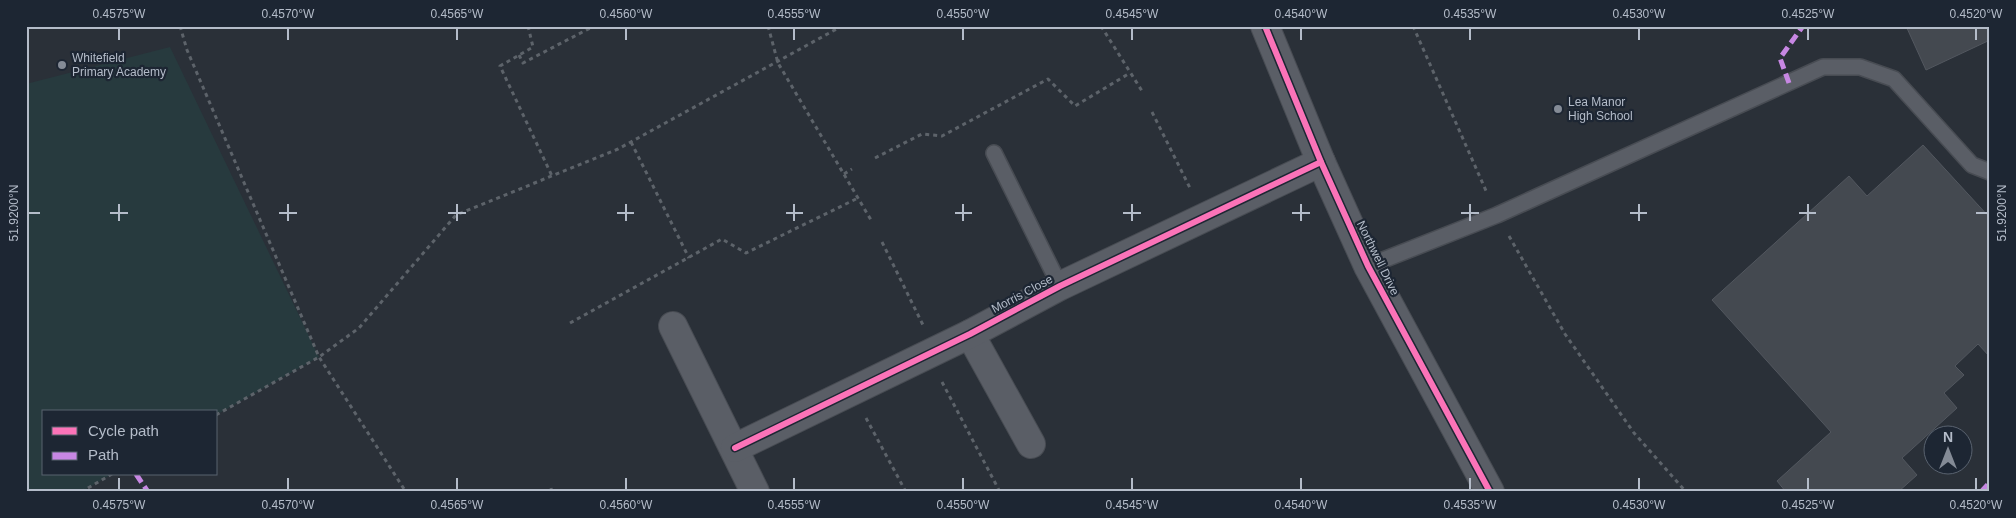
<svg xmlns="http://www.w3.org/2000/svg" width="2016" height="518" viewBox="0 0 2016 518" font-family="Arial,sans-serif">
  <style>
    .green { fill: #273a3e }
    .building { fill: #444950; stroke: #52575f }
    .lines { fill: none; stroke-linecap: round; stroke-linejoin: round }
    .lane-casing { stroke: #484c53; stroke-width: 18 }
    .street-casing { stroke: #484c53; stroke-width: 30 }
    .path { stroke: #5d636a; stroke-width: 3; stroke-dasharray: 4 4; stroke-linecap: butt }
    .lane { stroke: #5a5e66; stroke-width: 15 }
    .street { stroke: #5a5e66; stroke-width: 28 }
    .quiet { stroke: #c787e3; stroke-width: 5; stroke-dasharray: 10 5; stroke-linecap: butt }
    .cycleway-casing { stroke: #1d2633; stroke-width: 9 }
    .cycleway { stroke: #fb73b8; stroke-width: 6 }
    .ticks { fill: none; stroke: #b4bcc9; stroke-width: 2 }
    .poi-dot { fill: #848b96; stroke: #1d2633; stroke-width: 2 }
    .labels { text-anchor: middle; stroke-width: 4.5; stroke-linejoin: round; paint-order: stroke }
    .poi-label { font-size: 12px; fill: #b4bcc9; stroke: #1d2633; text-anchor: start }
    .street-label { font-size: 12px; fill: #b4bcc9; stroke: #1d2633 }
    .neatline { fill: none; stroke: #b4bcc9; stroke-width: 2 }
    .ticks-label { font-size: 12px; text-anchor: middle; fill: #b4bcc9 }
  </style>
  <rect width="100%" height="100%" fill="#2a3038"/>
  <!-- green -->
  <polygon class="green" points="170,47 319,357 216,415 216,412 44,412 44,474 112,474 81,492 26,492 26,84"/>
  <!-- building -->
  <g class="building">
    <polygon points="1906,26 1990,26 1990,40 1926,70"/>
    <polygon points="1923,145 1990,218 1990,357 1978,344 1955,366 1964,375 1944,393 1957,408 1902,458 1917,475 1898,492 1786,492 1777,481 1831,432 1712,300 1849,176 1867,196"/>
  </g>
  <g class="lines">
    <defs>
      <g id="lane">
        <polyline points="994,153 1060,286"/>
        <polyline points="1368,266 1497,215 1823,67 1860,67 1894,79 1972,165 1990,172"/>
      </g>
      <g id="street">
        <polyline points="1265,26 1321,162 1368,266 1490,492"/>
        <polyline points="673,326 755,492"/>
        <polyline points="970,334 1031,444"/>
        <polyline points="735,448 970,334 1060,286 1321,162"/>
      </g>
    </defs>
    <!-- lane casing -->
    <use href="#lane" class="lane-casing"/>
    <!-- street casing -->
    <use href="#street" class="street-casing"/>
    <!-- path -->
    <g class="path">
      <polyline points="180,26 187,50 319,357 406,492"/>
      <polyline points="528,26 533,47 500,66 552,176"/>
      <polyline points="768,26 778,63 871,220"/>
      <polyline points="1101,26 1142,91"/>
      <polyline points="1413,26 1487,193"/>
      <polyline points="519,55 523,63 594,26"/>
      <polyline points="1152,112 1191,190"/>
      <polyline points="631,142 689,258"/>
      <polyline points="875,158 922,134 942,136 1048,79 1075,106 1130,73"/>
      <polyline points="844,174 852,169"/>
      <polyline points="1509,236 1565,334 1634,433 1686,492"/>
      <polyline points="882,242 923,325"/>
      <polyline points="570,323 722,239 746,253 858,198"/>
      <polyline points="942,382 1000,492"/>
      <polyline points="216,415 319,357 359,328 456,215 618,149 842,26"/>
      <polyline points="866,418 906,492"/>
      <polyline points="551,488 552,492"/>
      <polyline points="81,492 112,474"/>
    </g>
    <!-- lane -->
    <use href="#lane" class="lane"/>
    <!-- street -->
    <use href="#street" class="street"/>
    <!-- quiet -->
    <g class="quiet">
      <polyline points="1789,83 1780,58 1803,26"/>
      <polyline points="136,474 148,492"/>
      <polyline points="1981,492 1990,482"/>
    </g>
    <defs>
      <g id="cycleway">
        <polyline points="1265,26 1321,162 1368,266 1490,492"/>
        <polyline points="735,448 970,334 1060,286 1321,162"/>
      </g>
    </defs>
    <!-- cycleway casing -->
    <use href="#cycleway" class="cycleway-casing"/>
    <!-- cycleway -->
    <use href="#cycleway" class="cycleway"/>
  </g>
  <!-- ticks -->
  <path class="ticks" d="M119,28V40M288,28V40M457,28V40M626,28V40M794,28V40M963,28V40M1132,28V40M1301,28V40M1470,28V40M1639,28V40M1808,28V40M1976,28V40M119,204V221M288,204V221M457,204V221M626,204V221M794,204V221M963,204V221M1132,204V221M1301,204V221M1470,204V221M1639,204V221M1808,204V221M28,213H40M110,213H128M279,213H297M448,213H466M617,213H634M786,213H803M955,213H972M1123,213H1141M1292,213H1310M1461,213H1479M1630,213H1647M1799,213H1816M1976,213H1988M119,478V490M288,478V490M457,478V490M626,478V490M794,478V490M963,478V490M1132,478V490M1301,478V490M1470,478V490M1639,478V490M1808,478V490M1976,478V490"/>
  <!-- markers -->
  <g class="poi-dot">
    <circle cx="62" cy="65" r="5"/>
    <circle cx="1558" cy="109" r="5"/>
  </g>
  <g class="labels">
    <!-- poi labels -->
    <g class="poi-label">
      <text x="72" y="62">Whitefield<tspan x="72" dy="14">Primary Academy</tspan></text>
      <text x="1568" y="106">Lea Manor<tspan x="1568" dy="14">High School</tspan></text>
    </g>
    <!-- street labels -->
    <g class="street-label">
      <text transform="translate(1378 258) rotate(64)" y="4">Northwell Drive</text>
      <text transform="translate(1022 294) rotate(-28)" y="4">Morris Close</text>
    </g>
  </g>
  <!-- border -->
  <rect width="2016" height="518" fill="none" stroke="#1d2633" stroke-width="55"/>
  <!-- legend -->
  <rect x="42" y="410" width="175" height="65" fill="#1d2633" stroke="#59626f"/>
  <rect x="52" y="427" width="25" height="8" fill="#fb73b8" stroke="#59626f"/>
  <text x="88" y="436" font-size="15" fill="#b4bcc9">Cycle path</text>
  <rect x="52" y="452" width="25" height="8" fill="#c787e3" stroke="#59626f"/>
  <text x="88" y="460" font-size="15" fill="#b4bcc9">Path</text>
  <!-- north arrow -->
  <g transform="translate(1948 450)"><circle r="24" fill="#1d2633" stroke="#59626f"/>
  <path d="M0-4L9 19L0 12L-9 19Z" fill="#848b96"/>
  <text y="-8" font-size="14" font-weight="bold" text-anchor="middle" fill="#b4bcc9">N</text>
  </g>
  <rect x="28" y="28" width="1960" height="462" class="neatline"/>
  <g class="ticks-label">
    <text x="119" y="18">0.4575°W</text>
    <text x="288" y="18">0.4570°W</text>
    <text x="457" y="18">0.4565°W</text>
    <text x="626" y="18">0.4560°W</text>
    <text x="794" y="18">0.4555°W</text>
    <text x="963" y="18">0.4550°W</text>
    <text x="1132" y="18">0.4545°W</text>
    <text x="1301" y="18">0.4540°W</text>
    <text x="1470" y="18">0.4535°W</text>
    <text x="1639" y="18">0.4530°W</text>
    <text x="1808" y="18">0.4525°W</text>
    <text x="1976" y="18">0.4520°W</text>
    <text transform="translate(14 213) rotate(-90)" y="4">51.9200°N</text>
    <text transform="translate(2002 213) rotate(-90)" y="4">51.9200°N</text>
    <text x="119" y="509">0.4575°W</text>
    <text x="288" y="509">0.4570°W</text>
    <text x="457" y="509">0.4565°W</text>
    <text x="626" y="509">0.4560°W</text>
    <text x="794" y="509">0.4555°W</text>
    <text x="963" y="509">0.4550°W</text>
    <text x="1132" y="509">0.4545°W</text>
    <text x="1301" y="509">0.4540°W</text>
    <text x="1470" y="509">0.4535°W</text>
    <text x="1639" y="509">0.4530°W</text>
    <text x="1808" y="509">0.4525°W</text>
    <text x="1976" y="509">0.4520°W</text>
  </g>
</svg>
